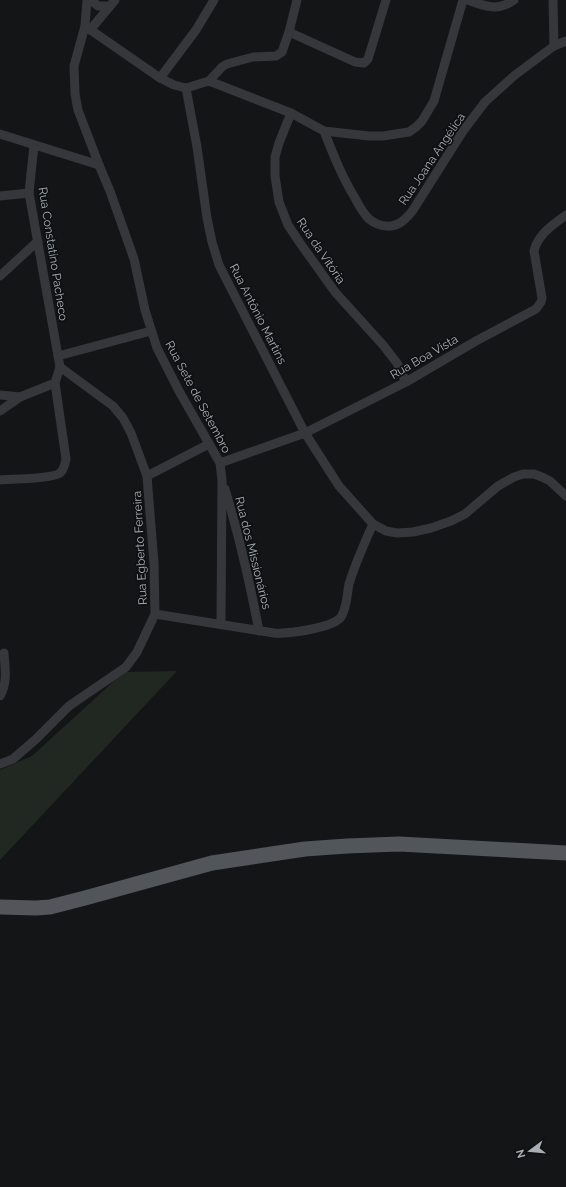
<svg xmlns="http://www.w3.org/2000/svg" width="566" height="1187" viewBox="0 0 566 1187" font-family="Raleway,sans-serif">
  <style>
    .green { fill: #212821 }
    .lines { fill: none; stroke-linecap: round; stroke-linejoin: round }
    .street { stroke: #36373a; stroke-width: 9 }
    .primary { stroke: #525559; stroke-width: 15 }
    .labels { text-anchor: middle; stroke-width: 3.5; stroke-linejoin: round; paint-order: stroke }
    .street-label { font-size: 12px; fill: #a7aeb5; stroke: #0f1011 }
  </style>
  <rect width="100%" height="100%" fill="#141516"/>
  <!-- green -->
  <polygon class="green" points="177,671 0,860 0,770 32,756 124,672"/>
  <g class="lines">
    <!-- street -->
    <g class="street">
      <polyline points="87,0 85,26 74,66 75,94 78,110 99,165 110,191 134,259 145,310 157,348 179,391 220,463 222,480 221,624"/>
      <polyline points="91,0 98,6 110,6"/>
      <path d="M468,0C484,6 498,12 514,0"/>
      <polyline points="553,0 554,46"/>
      <polyline points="85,26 160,78 174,85 186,88 209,81 291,113 324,131 369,136 383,136 409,132 416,127 422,121 434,101 463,0"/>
      <polyline points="90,30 115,0"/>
      <polyline points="289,32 355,62 364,63 368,59 386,0"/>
      <polyline points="160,78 196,30 214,0"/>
      <polyline points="209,81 222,67 227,64 253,57 276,56 282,52 289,32 297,0"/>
      <polyline points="186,88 197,147 207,218 212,242 219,265 305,433 339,486 373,524 386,531 397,533 413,532 431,528 451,521 465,514 498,486 514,477 523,474 534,474 542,477 550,481 566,496"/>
      <polyline points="291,113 279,143 275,157 275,176 279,202 288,225 300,243 335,292 383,345 397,363 406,382"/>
      <path d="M324,131C333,154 342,177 355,198C359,206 363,213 369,219C380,228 395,229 405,219C408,216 411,213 413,210L463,131L485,102L515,75L554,46L566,41"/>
      <polyline points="0,134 99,165"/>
      <polyline points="0,196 29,193"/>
      <polyline points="0,276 38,241"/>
      <polyline points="58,356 151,331"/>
      <polyline points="0,395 20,397"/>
      <polyline points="0,411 20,397 55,383"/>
      <path d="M220,463L305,433L406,382L476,341L536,309L541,302L542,298L534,251C538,234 553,225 566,215"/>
      <polyline points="147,476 209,444"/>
      <path d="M0,480C11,479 52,479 60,473C64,470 65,464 66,459L55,383L60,367L29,193L34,145"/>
      <path d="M225,489C239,536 250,583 259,631"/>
      <path d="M155,614L274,633C288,634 333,628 341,617C347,608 347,594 349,584C355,564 364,544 373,524"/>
      <path d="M0,696C8,682 5,668 4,653"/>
      <polyline points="0,764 13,759 36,739 69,706 126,667 137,652 155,614 154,563 147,476 131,433 123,418 113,406 60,367"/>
    </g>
    <!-- primary -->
    <polyline class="primary" points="0,907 36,908 50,907 85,898 212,863 305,849 347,846 399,844 566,853"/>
  </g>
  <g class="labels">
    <!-- street labels -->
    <g class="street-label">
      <text transform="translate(432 159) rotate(-56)" y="4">Rua Joana Angélica</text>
      <text transform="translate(321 251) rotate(56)" y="4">Rua da Vitória</text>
      <text transform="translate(53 254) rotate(81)" y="4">Rua Constatino Pacheco</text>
      <text transform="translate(258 314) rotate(63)" y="4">Rua Antônio Martins</text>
      <text transform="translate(424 357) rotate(-30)" y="4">Rua Boa Vista</text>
      <text transform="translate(198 397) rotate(62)" y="4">Rua Sete de Setembro</text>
      <text transform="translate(140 548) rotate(-93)" y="4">Rua Egberto Ferreira</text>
      <text transform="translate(253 553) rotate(76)" y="4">Rua dos Missionários</text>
    </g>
  </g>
  <!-- north arrow -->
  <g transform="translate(530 1151) rotate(254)" stroke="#0f1011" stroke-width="3" paint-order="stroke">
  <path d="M0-3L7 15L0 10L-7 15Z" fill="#a7aeb5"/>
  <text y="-6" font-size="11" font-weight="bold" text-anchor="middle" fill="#a7aeb5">N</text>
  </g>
</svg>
